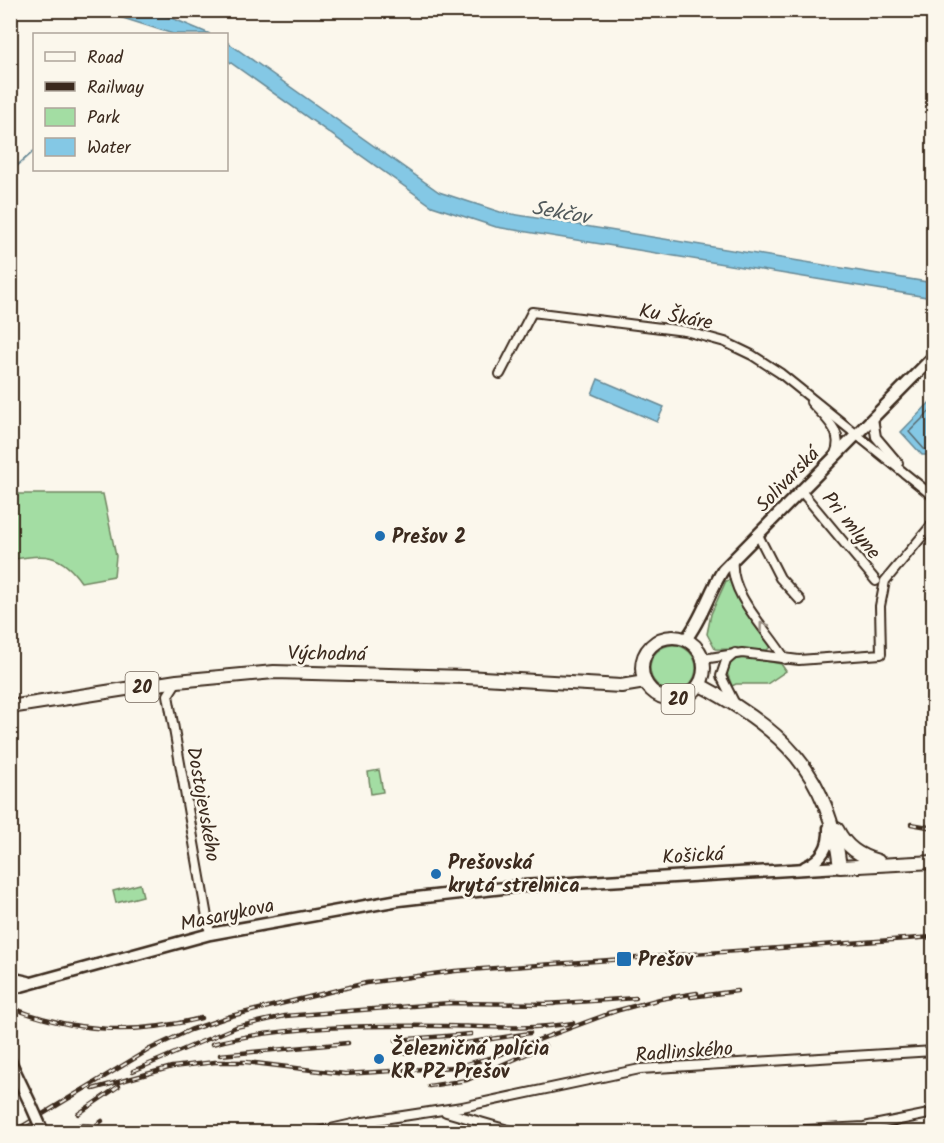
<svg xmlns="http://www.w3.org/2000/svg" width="944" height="1143" viewBox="0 0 944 1143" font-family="Kalam,sans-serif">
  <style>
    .green { fill: #a3dda3; stroke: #6f8460; stroke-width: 1.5 }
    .water { fill: #84c8e5; stroke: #678995; stroke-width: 1.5 }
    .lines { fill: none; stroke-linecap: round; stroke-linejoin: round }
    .shore { stroke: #58696e; stroke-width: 1.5 }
    .stream { stroke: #678995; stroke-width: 2 }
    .minor-casing { stroke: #3b2a1e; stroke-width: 12 }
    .tertiary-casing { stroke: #3b2a1e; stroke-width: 15 }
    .primary-casing { stroke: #3b2a1e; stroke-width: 16 }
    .minor { stroke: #fbf7ec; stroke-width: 8 }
    .tertiary { stroke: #fbf7ec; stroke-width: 10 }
    .primary { stroke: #fbf7ec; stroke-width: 12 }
    .rail-casing { stroke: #3b2a1e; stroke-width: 4.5 }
    .rail { stroke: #fbf7ec; stroke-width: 2; stroke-dasharray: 7; stroke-linecap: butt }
    .tertiary-bridge-casing { stroke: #3b2a1e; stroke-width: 15; stroke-linecap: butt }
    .tertiary-bridge { stroke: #fbf7ec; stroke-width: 10 }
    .oneway { stroke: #9b9085 }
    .poi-dot { fill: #1f6fb2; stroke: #fbf7ec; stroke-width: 2 }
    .labels { text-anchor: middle; stroke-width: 5; stroke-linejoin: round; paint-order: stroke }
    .shield { fill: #fbf7ec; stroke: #75685c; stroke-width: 1.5 }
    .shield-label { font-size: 18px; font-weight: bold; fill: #3b2a1e }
    .street-label { font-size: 20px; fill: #3b2a1e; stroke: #fbf7ec }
    .poi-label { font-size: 20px; font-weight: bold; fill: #3b2a1e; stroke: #fbf7ec; text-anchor: start }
    .water-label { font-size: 21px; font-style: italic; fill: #51595a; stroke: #fbf7ec }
  </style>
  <rect width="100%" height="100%" fill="#fbf7ec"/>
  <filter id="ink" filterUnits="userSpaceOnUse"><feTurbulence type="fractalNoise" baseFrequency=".0167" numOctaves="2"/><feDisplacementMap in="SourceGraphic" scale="12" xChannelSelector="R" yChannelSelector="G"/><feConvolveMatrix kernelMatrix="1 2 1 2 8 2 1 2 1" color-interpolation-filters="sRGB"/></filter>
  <g filter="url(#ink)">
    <!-- green -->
    <g class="green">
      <path d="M11,494H103L116,556L114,576L81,582C61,553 44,553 11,560Z"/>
      <polygon points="730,580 772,645 767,650 715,649 707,634 711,614 726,581"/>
      <circle cx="673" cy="668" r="23"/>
      <path d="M751,658L781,664L786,671L767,684H736L732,686L726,670C732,658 738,658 751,658Z"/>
      <polygon points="379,770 383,792 371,794 368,772"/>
      <polygon points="140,884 143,896 116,903 113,891"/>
    </g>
    <!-- water -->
    <g class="water">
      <polygon points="101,11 155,11 210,34 173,34"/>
      <polygon points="227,42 439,192 500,212 933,283 933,298 496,227 432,206 227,60"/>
      <polygon points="598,379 664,407 657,422 592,394"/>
      <polygon points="933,399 933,455 922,455 901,432"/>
    </g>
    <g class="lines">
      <!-- shore -->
      <polyline class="shore" points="934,407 909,432 924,449 934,450"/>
      <!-- stream -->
      <polyline class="stream" points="10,172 34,151"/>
      <defs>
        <g id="minor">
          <polyline points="500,374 532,312 685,331 725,342 752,355 780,373 934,497"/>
          <path d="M811,402C825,418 845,432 835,454"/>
          <polyline points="873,418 876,437 898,463"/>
          <polyline points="801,491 876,581"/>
          <polyline points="758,535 780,578 800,600"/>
          <path d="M733,560C729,595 768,630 785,659"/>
          <polyline points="703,659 742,653 799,660 881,654 880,606 885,581 934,522"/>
          <polyline points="177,681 168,695 210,934"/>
          <polyline points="734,702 721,676 726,661 735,653"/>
          <polyline points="446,1112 515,1132"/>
          <polyline points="317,1132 357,1123 462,1107 640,1069 934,1051"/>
          <polyline points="768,1132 864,1127 934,1113"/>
        </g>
        <g id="tertiary">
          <path d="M686,639C702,619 709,592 723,570L934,356"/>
          <path d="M805,867C822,859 830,847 829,828"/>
          <polyline points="10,978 28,982"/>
          <polyline points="10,989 210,934 399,900 522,886 840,867"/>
          <polyline points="10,1061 31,1105"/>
        </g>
        <g id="primary">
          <circle cx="673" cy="668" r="31"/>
          <path d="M700,685C780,727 829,772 840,867L934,862"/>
          <polyline points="10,707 177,681 274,672 466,677 621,686 645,682"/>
          <path d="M837,829C846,847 859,856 878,861"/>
        </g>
      </defs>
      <!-- minor casing -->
      <use href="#minor" class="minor-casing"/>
      <!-- tertiary casing -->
      <use href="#tertiary" class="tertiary-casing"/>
      <!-- primary casing -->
      <use href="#primary" class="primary-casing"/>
      <!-- minor -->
      <use href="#minor" class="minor"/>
      <!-- tertiary -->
      <use href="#tertiary" class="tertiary"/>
      <!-- primary -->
      <use href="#primary" class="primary"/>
      <defs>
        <g id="rail">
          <polyline points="911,824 934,828"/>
          <polyline points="691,997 737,991"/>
          <polyline points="547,1004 636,998"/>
          <path d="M10,1007C74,1033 135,1035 201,1018"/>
          <polyline points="608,1013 660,999 697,993"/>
          <polyline points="396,1040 471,1034"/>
          <path d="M212,1044C280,1026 374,1025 445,1026C488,1027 531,1030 573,1023"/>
          <polyline points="396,1054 530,1033"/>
          <polyline points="220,1055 348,1043"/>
          <polyline points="133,1071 236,1027 285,1016 450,1003 554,1004"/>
          <polyline points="429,1086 467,1080 545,1046"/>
          <polyline points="93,1089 172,1067 215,1062 246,1062 345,1074 455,1067 490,1058 616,1011"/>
          <polyline points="78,1114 119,1086"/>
          <polyline points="80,1125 95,1126 102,1121"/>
          <polyline points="13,1132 150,1049 190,1030 231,1016 366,983 455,971 934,937"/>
        </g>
      </defs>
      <!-- rail casing -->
      <use href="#rail" class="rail-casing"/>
      <!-- rail -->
      <use href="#rail" class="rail"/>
      <defs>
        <polyline id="tertiary-bridge" points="31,1105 43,1132"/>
      </defs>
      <!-- tertiary-bridge casing -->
      <use href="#tertiary-bridge" class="tertiary-bridge-casing"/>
      <!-- tertiary-bridge -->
      <use href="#tertiary-bridge" class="tertiary-bridge"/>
    </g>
    <!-- one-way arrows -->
    <defs><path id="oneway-chevron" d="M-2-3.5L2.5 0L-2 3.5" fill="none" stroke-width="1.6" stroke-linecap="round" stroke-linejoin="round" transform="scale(1.5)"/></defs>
    <use class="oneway" href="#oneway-chevron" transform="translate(763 626) rotate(-127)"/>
  </g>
  <!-- markers -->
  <g class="poi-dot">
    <circle cx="380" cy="536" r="6"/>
    <circle cx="436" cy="874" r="6"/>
    <rect x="616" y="951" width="16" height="16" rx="3"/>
    <circle cx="379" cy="1059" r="6"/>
  </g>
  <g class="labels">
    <!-- shield labels -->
    <g class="shield">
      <rect x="125.5" y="672" width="33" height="30" rx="4.5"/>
      <rect x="661.5" y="684" width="33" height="30" rx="4.5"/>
    </g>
    <g class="shield-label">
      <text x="142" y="693">20</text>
      <text x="678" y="705">20</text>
    </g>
    <!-- street labels -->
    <g class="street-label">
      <text transform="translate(676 316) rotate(10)" y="7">Ku Škáre</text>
      <text transform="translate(787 479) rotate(-46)" y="7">Solivarská</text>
      <text transform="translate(852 525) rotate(51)" y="7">Pri mlyne</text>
      <text transform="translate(327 653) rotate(1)" y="7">Východná</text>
      <text transform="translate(204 804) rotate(80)" y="7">Dostojevského</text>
      <text transform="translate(693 855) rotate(-3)" y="7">Košická</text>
      <text transform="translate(227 914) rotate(-12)" y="7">Masarykova</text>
      <text transform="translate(684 1051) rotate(-4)" y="7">Radlinského</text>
    </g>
    <!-- poi labels -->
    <g class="poi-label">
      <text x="392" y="543">Prešov 2</text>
      <text x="448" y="869">Prešovská<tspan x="448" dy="23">krytá strelnica</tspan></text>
      <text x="638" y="966">Prešov</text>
      <text x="391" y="1055">Železničná polícia<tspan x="391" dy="23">KR PZ Prešov</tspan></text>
    </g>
    <!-- water labels -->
    <g class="water-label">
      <text transform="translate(561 212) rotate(10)" y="7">Sekčov</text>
    </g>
  </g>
  <!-- margin -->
  <rect width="944" height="1143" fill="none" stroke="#fbf7ec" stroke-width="36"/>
  <rect x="18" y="18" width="908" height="1107" fill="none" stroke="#3b2a1e" stroke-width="2" filter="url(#ink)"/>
  <!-- legend -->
  <rect x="33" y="33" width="195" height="138" fill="#fbf7ec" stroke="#aea59a" stroke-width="1.5"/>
  <rect x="45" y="52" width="30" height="9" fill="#fbf7ec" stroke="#aea59a" stroke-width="1.5"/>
  <text x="87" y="63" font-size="18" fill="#3b2a1e">Road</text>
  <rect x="45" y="82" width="30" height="9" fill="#3b2a1e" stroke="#aea59a" stroke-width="1.5"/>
  <text x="87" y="93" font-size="18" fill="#3b2a1e">Railway</text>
  <rect x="45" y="108" width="30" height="18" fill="#a3dda3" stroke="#aea59a" stroke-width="1.5"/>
  <text x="87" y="123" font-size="18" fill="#3b2a1e">Park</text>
  <rect x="45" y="138" width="30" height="18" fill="#84c8e5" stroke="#aea59a" stroke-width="1.5"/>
  <text x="87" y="153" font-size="18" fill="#3b2a1e">Water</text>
</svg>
